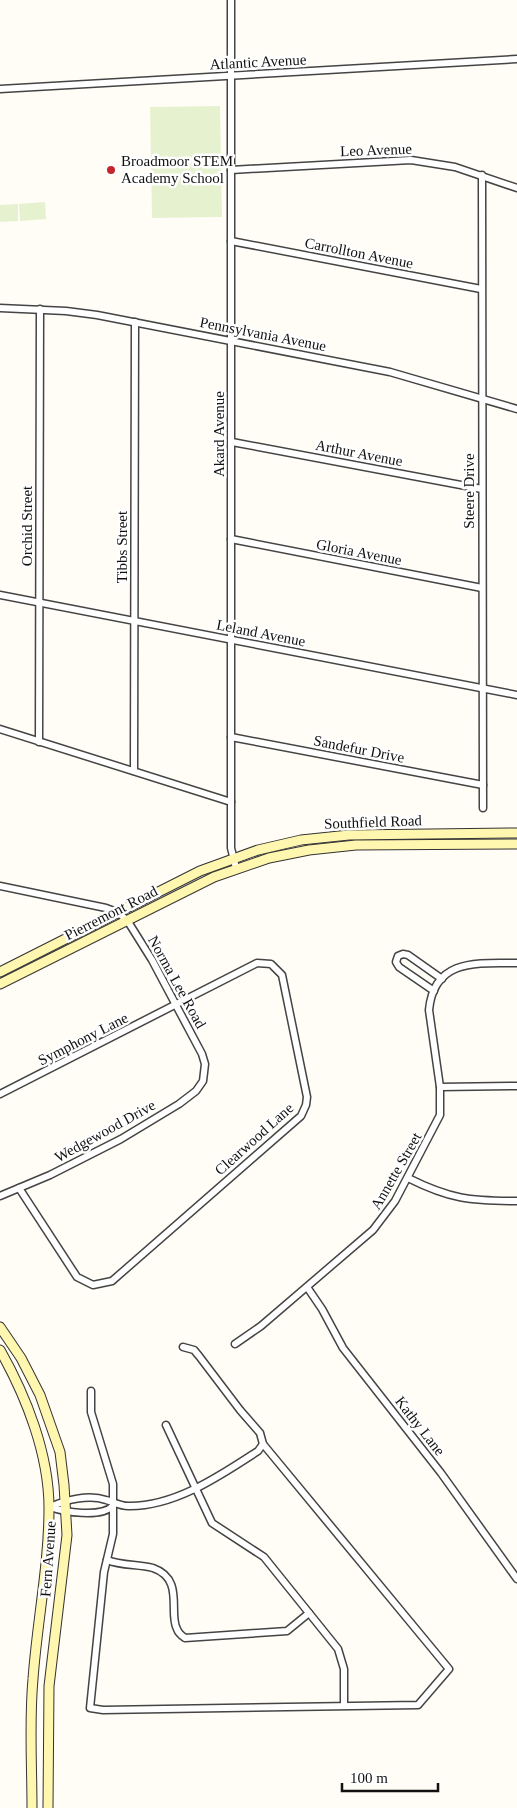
<svg xmlns="http://www.w3.org/2000/svg" width="517" height="1808" viewBox="0 0 517 1808" font-family="'Times New Roman',serif">
  <style>
    .pitch { fill: #e6f2cf }
    .lines { fill: none; stroke-linecap: round; stroke-linejoin: round }
    .street-casing { stroke: #444; stroke-width: 9 }
    .secondary-casing { stroke: #333; stroke-width: 11 }
    .street { stroke: #fff; stroke-width: 6 }
    .secondary { stroke: #fff6b0; stroke-width: 9 }
    .poi-dot { fill: #c4262e; stroke: #fff; stroke-width: 2 }
    .labels { text-anchor: middle; stroke-width: 5; stroke-linejoin: round; paint-order: stroke }
    .street-label { font-size: 15px; fill: #111; stroke: #fff }
    .poi-label { font-size: 15px; fill: #111; stroke: #fff; text-anchor: start }
  </style>
  <rect width="100%" height="100%" fill="#fffdf5"/>
  <!-- pitch -->
  <g class="pitch">
    <polygon points="220,106 222,217 152,218 150,107"/>
    <polygon points="45,202 46,219 20,221 19,204"/>
    <polygon points="18,204 18,221 0,222 0,205"/>
  </g>
  <g class="lines">
    <defs>
      <g id="street">
        <polyline points="231,0 231,848 236,868"/>
        <polyline points="0,89 517,59"/>
        <polyline points="231,170 411,160 455,167 517,188"/>
        <polyline points="482,175 483,808"/>
        <polyline points="231,241 481,289"/>
        <polyline points="0,308 66,311 97,315 390,372 517,409"/>
        <polyline points="232,442 482,489"/>
        <polyline points="231,539 482,588"/>
        <polyline points="0,595 517,695"/>
        <polyline points="0,729 231,802"/>
        <polyline points="231,737 483,785"/>
        <polyline points="39,742 40,309"/>
        <polyline points="134,771 135,322"/>
        <polyline points="0,886 106,908 117,912 127,920 152,960 202,1054 205,1064 203,1081 196,1091 179,1104 121,1139 50,1175 0,1196"/>
        <polyline points="434,991 399,967 396,962 398,956 403,954 408,955 442,979"/>
        <polyline points="440,1087 517,1086"/>
        <polyline points="0,1094 257,963 271,964 282,975 307,1097 306,1105 301,1116 112,1281 93,1285 77,1277 19,1188"/>
        <path d="M408,1178C450,1199 470,1201 517,1201"/>
        <polyline points="307,1287 322,1309 343,1348 441,1473 517,1579"/>
        <path d="M235,1344L261,1326L373,1230L395,1201L440,1115V1087L429,1010C434,958 478,963 517,963"/>
        <polyline points="166,1425 212,1523 264,1557 338,1649 344,1669 344,1705"/>
        <polyline points="113,1503 113,1534 104,1572 90,1708 103,1710 418,1705 449,1669 263,1444"/>
        <path d="M50,1507C65,1500 89,1494 106,1500C114,1502 120,1506 128,1506C175,1507 221,1475 258,1451L263,1444L260,1433L240,1410L199,1356L194,1350L183,1347"/>
        <path d="M50,1507C64,1512 101,1518 113,1506V1484L91,1412V1391"/>
        <path d="M107,1560C122,1566 138,1564 153,1568C185,1579 168,1613 177,1629C178,1632 182,1636 185,1638L287,1631L309,1613"/>
      </g>
      <g id="secondary">
        <polyline points="0,972 200,871 258,850 301,840 349,835 517,833"/>
        <polyline points="0,984 214,877 269,858 309,850 356,845 517,844"/>
        <polyline points="0,1327 21,1358 40,1395 60,1452 64,1485 67,1535 49,1686 48,1808"/>
        <path d="M0,1350C26,1396 49,1454 49,1508C49,1566 37,1622 33,1679C29,1722 32,1765 32,1808"/>
      </g>
    </defs>
    <!-- street casing -->
    <use href="#street" class="street-casing"/>
    <!-- secondary casing -->
    <use href="#secondary" class="secondary-casing"/>
    <!-- street -->
    <use href="#street" class="street"/>
    <!-- secondary -->
    <use href="#secondary" class="secondary"/>
  </g>
  <!-- markers -->
  <circle class="poi-dot" cx="111" cy="170" r="5"/>
  <g class="labels">
    <!-- street labels -->
    <g class="street-label">
      <text transform="translate(258 62) rotate(-3)" y="5">Atlantic Avenue</text>
      <text transform="translate(376 150) rotate(-2)" y="5">Leo Avenue</text>
      <text transform="translate(359 253) rotate(11)" y="5">Carrollton Avenue</text>
      <text transform="translate(263 334) rotate(11)" y="5">Pennsylvania Avenue</text>
      <text transform="translate(219 434) rotate(-90)" y="5">Akard Avenue</text>
      <text transform="translate(359 453) rotate(11)" y="5">Arthur Avenue</text>
      <text transform="translate(469 491) rotate(-90)" y="5">Steere Drive</text>
      <text transform="translate(27 526) rotate(-90)" y="5">Orchid Street</text>
      <text transform="translate(122 547) rotate(-90)" y="5">Tibbs Street</text>
      <text transform="translate(359 552) rotate(11)" y="5">Gloria Avenue</text>
      <text transform="translate(261 633) rotate(11)" y="5">Leland Avenue</text>
      <text transform="translate(359 749) rotate(11)" y="5">Sandefur Drive</text>
      <text transform="translate(373 822) rotate(-2)" y="5">Southfield Road</text>
      <text transform="translate(111 913) rotate(-27)" y="5">Pierremont Road</text>
      <text transform="translate(177 982) rotate(61)" y="5">Norma Lee Road</text>
      <text transform="translate(83 1039) rotate(-27)" y="5">Symphony Lane</text>
      <text transform="translate(105 1131) rotate(-29)" y="5">Wedgewood Drive</text>
      <text transform="translate(254 1139) rotate(-42)" y="5">Clearwood Lane</text>
      <text transform="translate(396 1171) rotate(-60)" y="5">Annette Street</text>
      <text transform="translate(420 1426) rotate(52)" y="5">Kathy Lane</text>
      <text transform="translate(48 1559) rotate(-86)" y="5">Fern Avenue</text>
    </g>
    <!-- poi labels -->
    <g class="poi-label">
      <text x="121" y="166">Broadmoor STEM<tspan x="121" dy="17">Academy School</tspan></text>
    </g>
  </g>
  <!-- scale -->
  <path d="M342 1783v8h96v-8" fill="none" stroke="#111111" stroke-width="2.5"/>
  <text x="350" y="1783" font-size="15" fill="#111111" stroke="#ffffff" stroke-width="4" paint-order="stroke">100 m</text>
</svg>
